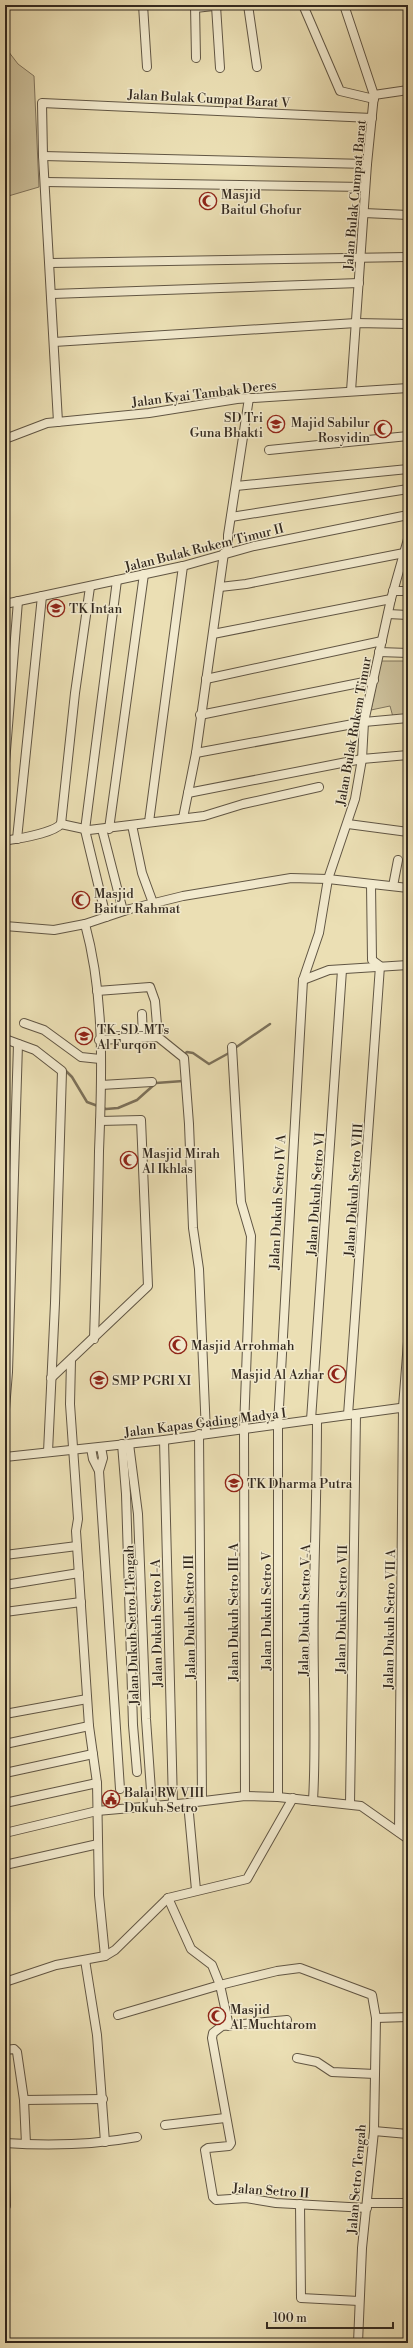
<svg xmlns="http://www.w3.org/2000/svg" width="413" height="2348" viewBox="0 0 413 2348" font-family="'Libre Bodoni',serif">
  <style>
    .green { fill: #ccc09b; stroke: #80745d }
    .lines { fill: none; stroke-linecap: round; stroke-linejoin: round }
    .stream { stroke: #7c715a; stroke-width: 2.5 }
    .minor-casing { stroke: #615644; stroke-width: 10 }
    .minor { stroke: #f2eace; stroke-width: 8 }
    .labels { text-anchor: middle; stroke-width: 3; stroke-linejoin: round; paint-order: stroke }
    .street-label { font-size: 13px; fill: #33291f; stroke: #f2eace }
    .poi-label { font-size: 13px; fill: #33291f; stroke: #f2eace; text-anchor: start }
  </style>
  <rect width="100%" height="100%" fill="#ebdfb4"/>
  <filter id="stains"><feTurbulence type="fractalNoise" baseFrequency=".005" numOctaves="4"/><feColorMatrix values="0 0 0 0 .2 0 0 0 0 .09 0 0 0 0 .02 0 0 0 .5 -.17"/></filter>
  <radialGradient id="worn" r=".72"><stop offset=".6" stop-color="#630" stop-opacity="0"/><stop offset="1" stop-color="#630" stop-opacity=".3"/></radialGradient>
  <!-- green -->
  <g class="green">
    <polygon points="5,47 18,64 34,76 39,187 5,197"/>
    <polygon points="381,661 408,661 408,716 393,717 390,706 371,710"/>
  </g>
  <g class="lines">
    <!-- stream -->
    <g class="stream">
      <polyline points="235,1048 270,1024"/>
      <polyline points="184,1054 187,1052 193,1053 209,1064 229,1053"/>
      <polyline points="64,1069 72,1077 87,1102 106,1109 118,1108 137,1100 156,1083 183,1081"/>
    </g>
    <defs>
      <g id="minor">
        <polyline points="143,5 147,67"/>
        <polyline points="195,5 196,58"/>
        <polyline points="248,5 257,67"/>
        <polyline points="303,5 340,91 374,99"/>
        <polyline points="344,5 374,95 367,164 351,391"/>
        <polyline points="216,6 220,68"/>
        <polyline points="195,8 223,5"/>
        <polyline points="374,95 408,90"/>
        <polyline points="43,156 367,164"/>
        <polyline points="45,182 365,187"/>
        <polyline points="364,213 408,215"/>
        <polyline points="51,263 408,257"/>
        <polyline points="52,294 359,283"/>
        <polyline points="54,342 356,323 408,324"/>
        <polyline points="58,422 43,156 42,103 372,118"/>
        <polyline points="5,439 47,423 149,413 237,399 408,388"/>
        <polyline points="269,450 408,436"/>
        <polyline points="236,486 408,469"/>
        <polyline points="231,517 408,489"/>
        <polyline points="228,552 228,535 249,398"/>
        <polyline points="220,587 246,584 404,553"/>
        <polyline points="393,591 408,591"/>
        <polyline points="5,604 183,566 254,546 408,515"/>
        <polyline points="388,614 408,615"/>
        <polyline points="213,634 391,599"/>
        <polyline points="379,652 408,653"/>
        <polyline points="206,679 382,641"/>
        <polyline points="200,715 374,680"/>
        <polyline points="196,753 364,722 408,718"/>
        <polyline points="5,763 18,601"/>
        <polyline points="188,793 362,759 408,755"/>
        <polyline points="183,818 196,753 224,553"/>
        <polyline points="149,822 183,566"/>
        <polyline points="61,824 89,830 204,816 243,804 319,787"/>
        <polyline points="61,824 75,693 90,587"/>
        <polyline points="348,824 408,832"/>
        <polyline points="132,825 142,873 153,903"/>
        <polyline points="102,829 123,911"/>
        <polyline points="109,829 144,574"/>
        <polyline points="17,839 42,596"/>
        <path d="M5,841C19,838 52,834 61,824"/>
        <polyline points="393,886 398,860"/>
        <polyline points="106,917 85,830 117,580"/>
        <path d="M85,924C105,997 102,1076 99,1151C98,1214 96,1276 94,1339"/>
        <polyline points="5,926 54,930 85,924 130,909 183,896 291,878 328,879 408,888"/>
        <polyline points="303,980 329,970 408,965"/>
        <polyline points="97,991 150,987 155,1001 158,1037"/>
        <polyline points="142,1014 143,1037"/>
        <polyline points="24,1023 44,1030 81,1057 100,1059"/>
        <polyline points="5,1039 35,1050 62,1071 55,1303 48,1452"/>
        <polyline points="99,1040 158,1037 184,1058 189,1124 193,1228 199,1269 206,1433"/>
        <polyline points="232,1047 241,1202 251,1236 244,1429 245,1796"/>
        <polyline points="101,1085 152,1082"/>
        <polyline points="71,1360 70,1404 78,1519 76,1531 89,1726 97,1783 99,1895 105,1956"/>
        <polyline points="51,1378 148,1286 141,1120 100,1121"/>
        <polyline points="5,1409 8,1372 18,1044"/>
        <polyline points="348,1415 380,966 372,960 371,884"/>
        <polyline points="311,1420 342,970"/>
        <polyline points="199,1434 202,1800"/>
        <polyline points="164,1440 173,1805"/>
        <polyline points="122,1444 126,1494 133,1725 137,1772"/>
        <polyline points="129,1444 138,1514 146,1719 152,1805"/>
        <polyline points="101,1447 103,1458 99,1471 120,1789"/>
        <polyline points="91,1448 93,1459 99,1471"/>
        <polyline points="5,1457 164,1440 407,1407"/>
        <polyline points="5,1555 77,1546"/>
        <polyline points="5,1585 79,1573"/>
        <polyline points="5,1612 81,1602"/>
        <polyline points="5,1714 87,1699"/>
        <polyline points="5,1744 89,1726"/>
        <polyline points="5,1773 93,1754"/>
        <polyline points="278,1797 278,1425 303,980 319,933 328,879 355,799 362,759 364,722 391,599 408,539"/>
        <path d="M313,1801C317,1733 312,1664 314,1595C315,1536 317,1478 317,1419"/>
        <polyline points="5,1803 97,1783"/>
        <polyline points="188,1803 196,1890"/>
        <polyline points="350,1804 356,1414"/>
        <polyline points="399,1832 403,1407 408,1342"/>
        <polyline points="5,1833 97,1811 188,1803 245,1796 278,1797 361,1806 408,1839"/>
        <polyline points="5,1865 98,1844"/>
        <polyline points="168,1898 191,1949 212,1965 220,1985 277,1971 300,1968 372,1995 376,2018 374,2131 362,2248 358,2343"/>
        <polyline points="85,1960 97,2035 105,2142"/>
        <polyline points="5,1982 56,1965 105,1956 115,1950 168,1898 247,1879 293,1798"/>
        <polyline points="118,2015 220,1985 229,2026"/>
        <polyline points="376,2018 408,2017"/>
        <polyline points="287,2020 222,2026 213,2033 212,2038 231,2143 229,2146 208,2148 205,2150 213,2197 216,2200 246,2198 276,2203 367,2208"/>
        <polyline points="5,2050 14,2049 17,2052 24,2100 26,2144"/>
        <polyline points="297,2058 317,2062 332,2072 375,2074"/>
        <polyline points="24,2100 103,2099"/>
        <polyline points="165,2125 225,2118"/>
        <polyline points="374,2131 408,2134"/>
        <path d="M5,2143C50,2146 93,2145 137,2137"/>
        <polyline points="5,2150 6,2206"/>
        <polyline points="367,2203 408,2203"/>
        <polyline points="300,2204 301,2298 359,2301"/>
      </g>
    </defs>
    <!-- minor casing -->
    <use href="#minor" class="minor-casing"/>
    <!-- minor -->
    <use href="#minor" class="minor"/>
  </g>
  <!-- icons -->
  <defs>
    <symbol id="mosque-ring" viewBox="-11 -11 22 22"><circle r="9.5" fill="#f2eace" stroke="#8f2418" stroke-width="1.5"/><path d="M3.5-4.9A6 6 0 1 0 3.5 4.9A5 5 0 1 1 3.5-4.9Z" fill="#8f2418"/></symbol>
    <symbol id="school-ring" viewBox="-11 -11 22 22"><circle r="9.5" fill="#f2eace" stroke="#8f2418" stroke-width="1.5"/><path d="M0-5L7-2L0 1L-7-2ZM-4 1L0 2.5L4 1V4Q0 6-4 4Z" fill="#8f2418"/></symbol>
    <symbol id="civic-ring" viewBox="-11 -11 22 22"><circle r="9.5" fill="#f2eace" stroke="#8f2418" stroke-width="1.5"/><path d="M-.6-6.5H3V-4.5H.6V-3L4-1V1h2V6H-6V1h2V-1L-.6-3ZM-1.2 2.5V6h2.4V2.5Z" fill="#8f2418"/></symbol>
  </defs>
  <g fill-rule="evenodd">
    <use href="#mosque-ring" x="198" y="191" width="20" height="20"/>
    <use href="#school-ring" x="266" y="414" width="20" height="20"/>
    <use href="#mosque-ring" x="373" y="419" width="20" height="20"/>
    <use href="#school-ring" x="46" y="598" width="20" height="20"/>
    <use href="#mosque-ring" x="71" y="890" width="20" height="20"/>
    <use href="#school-ring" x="74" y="1026" width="20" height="20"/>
    <use href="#mosque-ring" x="119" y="1150" width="20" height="20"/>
    <use href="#mosque-ring" x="168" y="1335" width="20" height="20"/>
    <use href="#mosque-ring" x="327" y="1364" width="20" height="20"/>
    <use href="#school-ring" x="89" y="1370" width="20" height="20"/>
    <use href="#school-ring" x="224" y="1473" width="20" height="20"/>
    <use href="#civic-ring" x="101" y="1789" width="20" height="20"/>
    <use href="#mosque-ring" x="207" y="2006" width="20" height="20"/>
  </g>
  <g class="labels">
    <!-- street labels -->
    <g class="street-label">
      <text transform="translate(209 98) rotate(3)" y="5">Jalan Bulak Cumpat Barat V</text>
      <text transform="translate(354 195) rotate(-85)" y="5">Jalan Bulak Cumpat Barat</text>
      <text transform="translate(204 393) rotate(-7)" y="5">Jalan Kyai Tambak Deres</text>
      <text transform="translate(204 547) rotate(-14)" y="5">Jalan Bulak Rukem Timur II</text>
      <text transform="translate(353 731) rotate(-80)" y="5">Jalan Bulak Rukem Timur</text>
      <text transform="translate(353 1190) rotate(-86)" y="5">Jalan Dukuh Setro VIII</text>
      <text transform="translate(315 1194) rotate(-86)" y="5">Jalan Dukuh Setro VI</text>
      <text transform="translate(277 1202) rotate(-87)" y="5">Jalan Dukuh Setro IV A</text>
      <text transform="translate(205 1422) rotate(-7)" y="5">Jalan Kapas Gading Madya I</text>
      <text transform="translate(341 1609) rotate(-89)" y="5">Jalan Dukuh Setro VII</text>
      <text transform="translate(304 1610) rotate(-89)" y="5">Jalan Dukuh Setro V-A</text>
      <text transform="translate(266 1611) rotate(-90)" y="5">Jalan Dukuh Setro V</text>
      <text transform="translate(233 1612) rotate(-90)" y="5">Jalan Dukuh Setro III-A</text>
      <text transform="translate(189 1617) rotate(-91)" y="5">Jalan Dukuh Setro III</text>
      <text transform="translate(389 1619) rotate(-89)" y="5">Jalan Dukuh Setro VII A</text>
      <text transform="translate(156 1623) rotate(-91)" y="5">Jalan Dukuh Setro I-A</text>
      <text transform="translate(131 1625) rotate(-92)" y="5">Jalan Dukuh Setro I Tengah</text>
      <text transform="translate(356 2179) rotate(-85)" y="5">Jalan Setro Tengah</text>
      <text transform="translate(271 2190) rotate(4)" y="5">Jalan Setro II</text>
    </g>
    <!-- poi labels -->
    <g class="poi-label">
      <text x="221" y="199">Masjid<tspan x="221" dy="15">Baitul Ghofur</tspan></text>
      <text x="263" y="422" text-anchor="end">SD Tri<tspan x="263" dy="15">Guna Bhakti</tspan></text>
      <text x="370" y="427" text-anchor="end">Majid Sabilur<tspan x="370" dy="15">Rosyidin</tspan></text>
      <text x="69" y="613">TK Intan</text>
      <text x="94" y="898">Masjid<tspan x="94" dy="15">Baitur Rahmat</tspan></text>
      <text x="97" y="1034">TK-SD-MTs<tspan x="97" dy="15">Al Furqon</tspan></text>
      <text x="142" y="1158">Masjid Mirah<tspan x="142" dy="15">Al Ikhlas</tspan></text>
      <text x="191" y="1350">Masjid Arrohmah</text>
      <text x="324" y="1379" text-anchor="end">Masjid Al Azhar</text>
      <text x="112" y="1385">SMP PGRI XI</text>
      <text x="247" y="1488">TK Dharma Putra</text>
      <text x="124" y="1797">Balai RW VIII<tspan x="124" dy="15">Dukuh Setro</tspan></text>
      <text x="230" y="2014">Masjid<tspan x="230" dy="15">Al-Muchtarom</tspan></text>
    </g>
  </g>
  <!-- margin -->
  <rect width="413" height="2348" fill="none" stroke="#ebdfb4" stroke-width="20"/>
  <rect x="6" y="6" width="401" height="2336" fill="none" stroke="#33291f" stroke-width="2"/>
  <rect x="10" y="10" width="393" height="2328" fill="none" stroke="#33291f"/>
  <!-- scale -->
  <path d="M267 2322v6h126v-6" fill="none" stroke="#33291f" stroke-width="2"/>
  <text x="273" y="2322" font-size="12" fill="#33291f" stroke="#f2eace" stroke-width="3" paint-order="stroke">100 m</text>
  <rect width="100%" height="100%" filter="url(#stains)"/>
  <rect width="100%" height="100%" fill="url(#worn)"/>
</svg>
